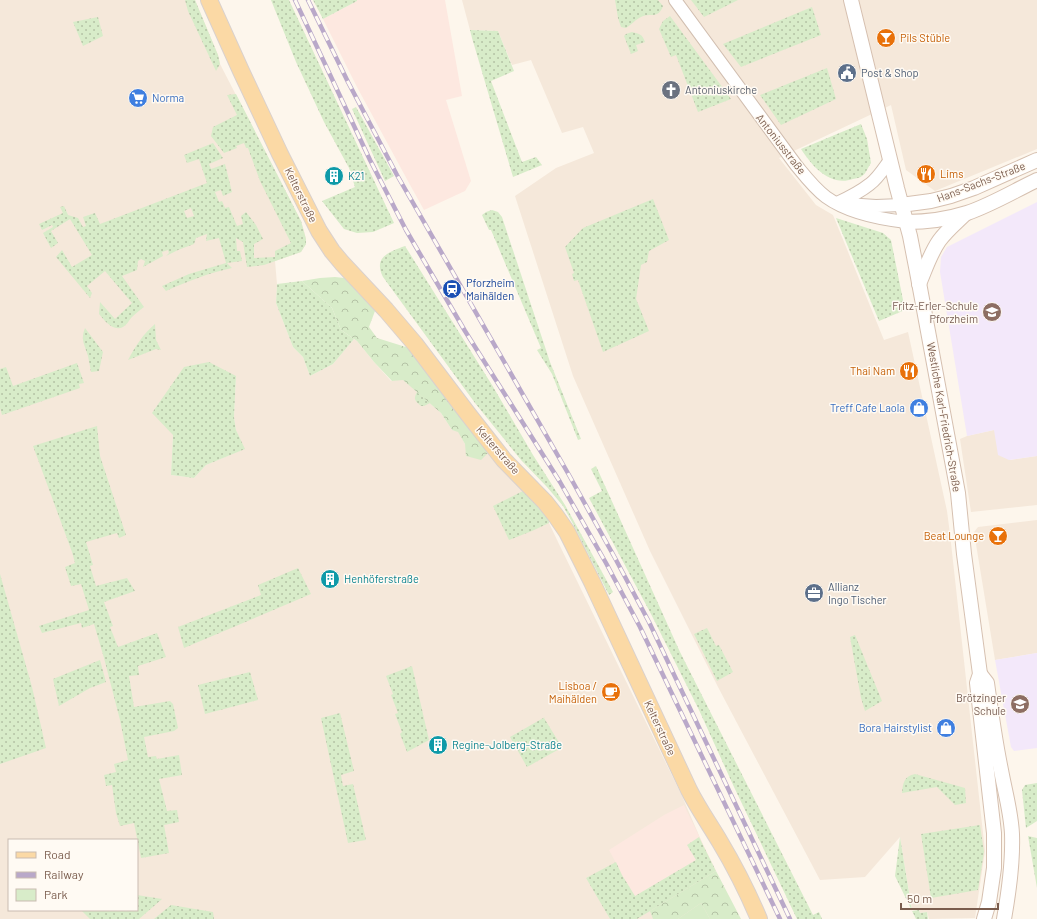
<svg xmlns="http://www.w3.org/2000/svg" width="1037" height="919" viewBox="0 0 1037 919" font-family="Barlow,sans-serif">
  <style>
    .residential { fill: #f5e8da; fill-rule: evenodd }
    .commercial { fill: #fde8e0 }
    .education { fill: #f3e8fa }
    .green { fill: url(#green-dots); fill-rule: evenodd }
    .forest { fill: url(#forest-crowns) }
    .pitch { fill: #d8ecc9 }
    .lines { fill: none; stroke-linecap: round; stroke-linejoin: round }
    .tertiary-casing { stroke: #d1beb0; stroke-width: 14 }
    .secondary-casing { stroke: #d6c0b0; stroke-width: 16 }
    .primary-casing { stroke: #dad1cd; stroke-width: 18 }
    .tertiary { stroke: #fff; stroke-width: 12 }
    .secondary { stroke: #fff; stroke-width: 14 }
    .primary { stroke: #fbd9a5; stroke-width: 16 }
    .rail-casing { stroke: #b9a8c9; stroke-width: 4.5 }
    .rail { stroke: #fffaf3; stroke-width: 3; stroke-dasharray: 9; stroke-linecap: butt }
    .labels { text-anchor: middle; stroke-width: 3; stroke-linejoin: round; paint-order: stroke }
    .food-label { font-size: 11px; fill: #c56008; stroke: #fffaf3; text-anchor: end }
    .service-label { font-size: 11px; fill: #4e5e75; stroke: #fffaf3; text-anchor: start }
    .worship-label { font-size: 11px; fill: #5b616d; stroke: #fffaf3; text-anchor: start }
    .shop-label { font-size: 11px; fill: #366cbe; stroke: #fffaf3; text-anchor: end }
    .street-label { font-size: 11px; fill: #7a5c4d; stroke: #fffaf3 }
    .culture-label { font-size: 11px; fill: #0d838f; stroke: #fffaf3; text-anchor: start }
    .transit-label { font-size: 11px; fill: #164399; stroke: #fffaf3; text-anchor: start }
    .education-label { font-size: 11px; fill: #785e54; stroke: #fffaf3; text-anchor: end }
  </style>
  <defs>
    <pattern id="green-dots" width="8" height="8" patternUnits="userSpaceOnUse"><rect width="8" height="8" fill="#d8ecc9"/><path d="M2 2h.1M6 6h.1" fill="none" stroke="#b4c2a5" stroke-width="1.8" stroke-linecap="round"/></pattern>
    <pattern id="forest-crowns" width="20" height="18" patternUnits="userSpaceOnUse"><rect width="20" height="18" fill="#d8ecc9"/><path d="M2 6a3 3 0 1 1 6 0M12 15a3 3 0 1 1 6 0" fill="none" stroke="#b4c2a5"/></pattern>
  </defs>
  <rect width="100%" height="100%" fill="#fdf6ec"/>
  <!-- residential -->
  <g class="residential">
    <path d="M0,0H195L218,55L220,64L301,221L304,231L306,239V244L301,252L275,261L277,284L276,303L293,347L303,357L310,376L333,364L354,339L357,341L374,362L391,381L403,379L441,413L452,430L458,431L465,444L490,451L547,512L549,523L558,542L682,796L735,919H0ZM236,376L234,417L236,430L244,449L206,465L194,478L171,475L173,435ZM9,840H137V910H9Z"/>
    <polygon points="462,0 1037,0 1037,149 935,191 906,170 891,105 779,158 816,205 833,215 884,340 908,332 947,511 950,534 985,851 975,918 929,919 927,912 920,913 919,909 912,910 900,837 865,877 820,880 718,687 650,551 573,376 515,196 556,168 594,153 583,127 562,133 531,60 512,65 498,31 470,30"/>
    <polygon points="994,430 1010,460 1037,456 1037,505 971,512 960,439 967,436"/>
    <polygon points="1037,520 1037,653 995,660 974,532 978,527"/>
  </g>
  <!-- commercial -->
  <g class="commercial">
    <polygon points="357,0 445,0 462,96 446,100 471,181 465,191 424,210 409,183 357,87 323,19 357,1"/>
    <polygon points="684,805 716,871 637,919 610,919 586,878 616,863 609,850 664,815"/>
  </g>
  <!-- education -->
  <g class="education">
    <polygon points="1037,202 1037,456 1009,460 998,455 994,430 967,436 940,272 941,257 947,247"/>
    <polygon points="1037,653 1037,748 1014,751 1011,747 995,660"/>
  </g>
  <!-- green -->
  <g class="green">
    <polygon points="185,0 195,0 218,55 220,64 216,71 188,11"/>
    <polygon points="271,0 289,0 394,223 373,232 357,233 344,229 322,201 355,187 349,168 324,122 296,62"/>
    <polygon points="313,0 357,0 357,1 323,19"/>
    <path d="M615,0H658L663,6C658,20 650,12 641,17C636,19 631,25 626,28L621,27L618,18Z"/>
    <polygon points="691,0 738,0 704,17"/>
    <polygon points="812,7 821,35 741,67 723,44"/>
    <polygon points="670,16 731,99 698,112 676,55 671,57 659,29 663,21"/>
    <polygon points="98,17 103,36 83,46 73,22"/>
    <polygon points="470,30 498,31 514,71 491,81 522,162 536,157 542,165 513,177 472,38"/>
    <path d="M632,32C640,34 642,34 645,42L636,45L638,51L631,54L624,36L626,34Z"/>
    <polygon points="827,68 836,99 781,125 760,95"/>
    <path d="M236,94L301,221L306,239V244L301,252L264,265L247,267L243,242L236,238L237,251H240L242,261L227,263L232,268C209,273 188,281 166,291L162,286L189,274L226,263L219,238L206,241L207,234L196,238L194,244L178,250L166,256L169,253L168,250L162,252L163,256L143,267L145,261L141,259L138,261L137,270L122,276L144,307C140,310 136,313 132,317C129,320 127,325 123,327C113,332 104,320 99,314L100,302L115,319L132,303L105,271L87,286L92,293L90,298L56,257L62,250L72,267L92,255L70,219L51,231L58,243L51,248L43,233L53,227L52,225L42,230L39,224L63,213L60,207L64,206L68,215L78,218L83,227L86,226L83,217L95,213L100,224L207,183L199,159L187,163L184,155L213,143L223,158L209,164L211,169L225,164L232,192L223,196L221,190L215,192L219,202L222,201L225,208L229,207L237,226L243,224L241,216L246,212L256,225L263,239L254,244V258L275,257V251L291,243L260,181L248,148H246L244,143L236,146L237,148L224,153L211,136L213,127L237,115L227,95ZM191,208L194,216L187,218L184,211Z"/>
    <polygon points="356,107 394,176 385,181 352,109"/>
    <path d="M861,124L867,139L871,163C868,167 866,174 862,176C860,178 856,178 853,179C830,187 812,166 801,149Z"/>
    <polygon points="653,199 669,240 649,251 647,262 641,265 636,299 649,331 603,352 578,280 574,281 572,274 574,273 565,247 583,228"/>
    <polygon points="492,210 498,212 502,217 550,362 581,439 578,440 552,374 537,350 541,348 491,230 489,230 482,215 486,212"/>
    <polygon points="836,218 883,233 891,240 905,310 879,321"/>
    <path d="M405,246L492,385L533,455L565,505L613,592L609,595L572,522L563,506L547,487L521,460L475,403L383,277C373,257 389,252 405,246Z"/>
    <polygon points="302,281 332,308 341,330 354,339 333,364 310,376 303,357 293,347 276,303 277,284"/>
    <path d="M155,324L156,340L161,350L156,349L128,360C135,347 143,334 155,324Z"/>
    <path d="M85,328L103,352L99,371L91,372C90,367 89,361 88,356C85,345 80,340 85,328Z"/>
    <polygon points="209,362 236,376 234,417 236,430 245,449 206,465 194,478 171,475 173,435 152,413 184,367"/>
    <polygon points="77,363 84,383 79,384 80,388 2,415 0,408 0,369 6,367 13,386"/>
    <path d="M417,392L430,403L424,406H421C415,401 413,399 417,392Z"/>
    <polygon points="97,426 100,456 126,535 119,538 117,533 86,542 93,565 90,566 96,586 127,578 135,591 104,602 113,626 110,627 118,647 157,633 166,657 138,666 139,675 129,676 134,707 170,701 173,704 178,728 174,731 144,737 148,757 156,756 157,759 179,755 182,775 159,779 167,811 177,810 179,822 164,825 169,853 141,858 134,823 120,826 116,813 112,785 106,786 104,775 116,772 114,764 128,760 120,720 104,658 94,624 82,628 81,623 42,633 39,626 89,610 81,584 71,586 65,567 75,563 72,552 33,446"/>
    <polygon points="596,466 680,652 813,915 819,912 822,919 797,919 734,787 699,710 651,614 589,498 602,491 591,469"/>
    <polygon points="527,489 547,512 549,523 532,531 509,540 493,506"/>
    <polygon points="298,568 311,594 184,648 178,627 261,595 258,585"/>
    <polygon points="0,574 32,687 46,748 0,764"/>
    <polygon points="707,628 716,646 719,645 733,672 717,681 694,634"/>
    <polygon points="855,635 882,701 865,711 861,698 850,637"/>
    <polygon points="100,660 106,682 90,688 59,706 53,679"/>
    <polygon points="412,666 429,740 407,752 400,734 402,732 395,714 398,713 391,695 393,694 386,676"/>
    <polygon points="250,672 258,700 205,714 198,685"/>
    <polygon points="340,713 354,771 341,775 343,786 353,784 366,840 348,843 321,718"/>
    <polygon points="545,717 544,718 560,744 561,744 563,747 527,767 510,737"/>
    <path d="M915,774L965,788L966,803L955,805L937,787L902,793C903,783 904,776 915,774Z"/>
    <polygon points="1037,783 1037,821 1026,828 1022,790 1025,785"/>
    <polygon points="980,825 984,852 978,890 931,898 921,834"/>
    <polygon points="1028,836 1037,838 1037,888"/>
    <polygon points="699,837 716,871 637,919 610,919 586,878 616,862 622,875 635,896 696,860 687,845"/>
    <polygon points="900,837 912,911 919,910 920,913 927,912 928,919 916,919 895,876"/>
    <polygon points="137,895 162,899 139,919 90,919 81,910 137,910"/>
    <polygon points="171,905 213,912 214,919 154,919"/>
  </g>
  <!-- forest -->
  <g class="forest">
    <polygon points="335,277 344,278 348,282 375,311 369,327 377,338 409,348 490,451 481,460 466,456 465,444 458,432 452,430 441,413 403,380 392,381 374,362 357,341 341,330 332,308 302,281 320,278"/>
    <polygon points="716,871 741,919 710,919 701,903 678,919 653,919 650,911"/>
  </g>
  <!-- pitch -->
  <polygon class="pitch" points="701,903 710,919 678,919"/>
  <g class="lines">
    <defs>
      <g id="tertiary">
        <path d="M675,0L796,165C805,176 814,188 826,197C848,213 879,219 906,222"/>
        <path d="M837,203C848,198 860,192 870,184C878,178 884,168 890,160"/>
        <polyline points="846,204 876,206 901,205"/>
      </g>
      <g id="secondary">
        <polyline points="851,0 897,188 910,236 917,272 958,493 964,554 980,674 977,683 994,833 994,868 989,902 984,919"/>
        <polyline points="901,205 931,201 951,196 974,188 1037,160"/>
        <path d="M906,222C926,222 948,219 967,213C991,205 1014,191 1037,180"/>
        <path d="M919,284C925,270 930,254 939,241C946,231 956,223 965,214"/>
        <path d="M980,674L987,683C991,712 995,741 1001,770C1005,792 1011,812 1012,834C1013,862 1009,891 1004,919"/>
      </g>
      <path id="primary" d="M209,0L241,71L280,154L319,231L332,251L342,263L386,310L415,344L468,414L504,460L545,502L556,516L567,532L592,582L689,790C698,808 710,825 720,842C735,867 748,893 759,919"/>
    </defs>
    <!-- tertiary casing -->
    <use href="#tertiary" class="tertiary-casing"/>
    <!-- secondary casing -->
    <use href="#secondary" class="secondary-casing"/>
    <!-- primary casing -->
    <use href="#primary" class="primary-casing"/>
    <!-- tertiary -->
    <use href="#tertiary" class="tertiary"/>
    <!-- secondary -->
    <use href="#secondary" class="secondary"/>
    <!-- primary -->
    <use href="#primary" class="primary"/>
    <defs>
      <g id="rail">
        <polyline points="295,0 370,160 406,230 465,331 560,482 606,563 640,627 780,919"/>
        <polyline points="308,0 348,82 397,175 569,475 615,558 649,622 790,919"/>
      </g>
    </defs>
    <!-- rail casing -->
    <use href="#rail" class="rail-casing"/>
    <!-- rail -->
    <use href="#rail" class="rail"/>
  </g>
  <!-- icons -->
  <defs>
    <symbol id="bar-disc" viewBox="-11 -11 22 22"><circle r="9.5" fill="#e8710a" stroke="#fffaf3"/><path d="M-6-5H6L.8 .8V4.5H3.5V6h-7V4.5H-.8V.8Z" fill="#fff"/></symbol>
    <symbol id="civic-disc" viewBox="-11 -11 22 22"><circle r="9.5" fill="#5c6f8a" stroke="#fffaf3"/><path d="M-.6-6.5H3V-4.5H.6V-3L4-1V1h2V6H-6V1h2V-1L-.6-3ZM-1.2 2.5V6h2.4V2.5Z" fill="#fff"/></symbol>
    <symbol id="church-disc" viewBox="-11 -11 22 22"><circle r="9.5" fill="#6b7280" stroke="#fffaf3"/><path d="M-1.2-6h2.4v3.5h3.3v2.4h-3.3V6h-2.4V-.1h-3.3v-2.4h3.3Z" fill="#fff"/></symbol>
    <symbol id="supermarket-disc" viewBox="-11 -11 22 22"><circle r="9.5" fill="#3f7fe0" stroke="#fffaf3"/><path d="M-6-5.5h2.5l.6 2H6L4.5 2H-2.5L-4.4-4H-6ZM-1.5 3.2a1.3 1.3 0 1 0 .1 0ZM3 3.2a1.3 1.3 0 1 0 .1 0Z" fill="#fff"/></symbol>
    <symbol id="restaurant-disc" viewBox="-11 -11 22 22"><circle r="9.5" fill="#e8710a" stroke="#fffaf3"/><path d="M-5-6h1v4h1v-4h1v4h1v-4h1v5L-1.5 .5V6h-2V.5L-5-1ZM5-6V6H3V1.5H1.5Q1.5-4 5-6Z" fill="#fff"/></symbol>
    <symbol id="building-disc" viewBox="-11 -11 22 22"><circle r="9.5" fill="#0f9aa8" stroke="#fffaf3"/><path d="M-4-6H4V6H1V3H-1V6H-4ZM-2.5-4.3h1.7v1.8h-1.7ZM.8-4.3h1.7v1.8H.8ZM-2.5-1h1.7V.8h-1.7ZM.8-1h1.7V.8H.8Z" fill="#fff"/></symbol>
    <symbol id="station-disc" viewBox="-11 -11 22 22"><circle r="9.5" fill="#1a4fb4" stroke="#fffaf3"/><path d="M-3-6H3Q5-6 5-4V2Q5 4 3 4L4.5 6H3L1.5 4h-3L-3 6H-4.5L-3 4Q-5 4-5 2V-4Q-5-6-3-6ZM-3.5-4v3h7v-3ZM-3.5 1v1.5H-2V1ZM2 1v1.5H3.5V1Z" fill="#fff"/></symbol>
    <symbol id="school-disc" viewBox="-11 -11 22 22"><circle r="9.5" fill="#8d6e63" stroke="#fffaf3"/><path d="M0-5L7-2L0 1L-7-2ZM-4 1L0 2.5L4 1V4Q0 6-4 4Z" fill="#fff"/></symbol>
    <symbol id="shop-disc" viewBox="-11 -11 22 22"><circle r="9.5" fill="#3f7fe0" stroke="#fffaf3"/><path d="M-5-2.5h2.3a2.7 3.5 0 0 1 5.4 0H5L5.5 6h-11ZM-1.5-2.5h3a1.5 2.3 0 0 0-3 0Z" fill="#fff"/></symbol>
    <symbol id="office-disc" viewBox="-11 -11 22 22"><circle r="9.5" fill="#5c6f8a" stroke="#fffaf3"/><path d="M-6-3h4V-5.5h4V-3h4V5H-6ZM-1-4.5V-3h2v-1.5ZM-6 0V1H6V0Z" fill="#fff"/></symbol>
    <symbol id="cafe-disc" viewBox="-11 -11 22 22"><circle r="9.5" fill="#e8710a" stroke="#fffaf3"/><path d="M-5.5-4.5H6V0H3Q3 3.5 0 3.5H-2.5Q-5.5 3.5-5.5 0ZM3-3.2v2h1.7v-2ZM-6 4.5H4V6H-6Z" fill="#fff"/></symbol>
  </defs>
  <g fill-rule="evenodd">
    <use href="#bar-disc" x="875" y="27" width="22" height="22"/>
    <use href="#civic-disc" x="836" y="62" width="22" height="22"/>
    <use href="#church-disc" x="660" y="79" width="22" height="22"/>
    <use href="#supermarket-disc" x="127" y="87" width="22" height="22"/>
    <use href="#restaurant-disc" x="915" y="163" width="22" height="22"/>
    <use href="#building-disc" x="323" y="165" width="22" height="22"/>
    <use href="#station-disc" x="441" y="278" width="22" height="22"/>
    <use href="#school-disc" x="981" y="301" width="22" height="22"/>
    <use href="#restaurant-disc" x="898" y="360" width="22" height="22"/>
    <use href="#shop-disc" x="908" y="397" width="22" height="22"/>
    <use href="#bar-disc" x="987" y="525" width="22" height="22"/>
    <use href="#building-disc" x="319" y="568" width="22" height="22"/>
    <use href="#office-disc" x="803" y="582" width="22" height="22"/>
    <use href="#cafe-disc" x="600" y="681" width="22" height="22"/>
    <use href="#school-disc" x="1009" y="693" width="22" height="22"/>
    <use href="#shop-disc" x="935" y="717" width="22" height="22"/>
    <use href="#building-disc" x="427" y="734" width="22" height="22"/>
  </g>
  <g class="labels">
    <!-- food labels -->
    <g class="food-label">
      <text x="900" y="42" text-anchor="start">Pils Stüble</text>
      <text x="940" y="178" text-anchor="start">Lims</text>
      <text x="895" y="375">Thai Nam</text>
      <text x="984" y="540">Beat Lounge</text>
      <text x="597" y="690">Lisboa /<tspan x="597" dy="13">Maihälden</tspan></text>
    </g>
    <!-- service labels -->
    <g class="service-label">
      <text x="861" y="77">Post &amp; Shop</text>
      <text x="828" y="591">Allianz<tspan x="828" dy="13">Ingo Tischer</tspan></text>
    </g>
    <!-- worship labels -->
    <g class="worship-label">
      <text x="685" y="94">Antoniuskirche</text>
    </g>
    <!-- shop labels -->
    <g class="shop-label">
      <text x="152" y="102" text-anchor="start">Norma</text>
      <text x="905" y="412">Treff Cafe Laola</text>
      <text x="932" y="732">Bora Hairstylist</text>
    </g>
    <!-- street labels -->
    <g class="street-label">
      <text transform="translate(781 144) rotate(52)" y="4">Antoniusstraße</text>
      <text transform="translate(981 182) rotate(-21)" y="4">Hans-Sachs-Straße</text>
      <text transform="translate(301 195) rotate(64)" y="4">Kelterstraße</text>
      <text transform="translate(944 417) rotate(80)" y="4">Westliche Karl-Friedrich-Straße</text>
      <text transform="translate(498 450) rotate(49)" y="4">Kelterstraße</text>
      <text transform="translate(660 728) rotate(65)" y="4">Kelterstraße</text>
    </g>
    <!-- culture labels -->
    <g class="culture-label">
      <text x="348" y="180">K21</text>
      <text x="344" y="583">Henhöferstraße</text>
      <text x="452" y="749">Regine-Jolberg-Straße</text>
    </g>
    <!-- transit labels -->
    <g class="transit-label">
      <text x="466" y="287">Pforzheim<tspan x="466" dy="13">Maihälden</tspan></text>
    </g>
    <!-- education labels -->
    <g class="education-label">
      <text x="978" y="310">Fritz-Erler-Schule<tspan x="978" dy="13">Pforzheim</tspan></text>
      <text x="1006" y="702">Brötzinger<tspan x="1006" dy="13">Schule</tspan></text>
    </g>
  </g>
  <!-- legend -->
  <rect x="8" y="839" width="130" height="72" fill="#fffaf3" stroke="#cabbb1"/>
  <rect x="16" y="852" width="20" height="6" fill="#fbd9a5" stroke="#cabbb1"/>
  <text x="44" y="859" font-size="12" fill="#7a5c4d">Road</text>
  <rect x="16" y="872" width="20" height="6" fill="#b9a8c9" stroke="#cabbb1"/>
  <text x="44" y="879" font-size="12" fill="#7a5c4d">Railway</text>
  <rect x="16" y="889" width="20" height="12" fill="#d8ecc9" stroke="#cabbb1"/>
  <text x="44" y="899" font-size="12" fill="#7a5c4d">Park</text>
  <!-- scale -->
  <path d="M901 903v6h97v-6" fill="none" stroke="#7a5c4d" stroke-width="2"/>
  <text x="907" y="903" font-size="12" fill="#7a5c4d" stroke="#fffaf3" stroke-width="3" paint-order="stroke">50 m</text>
</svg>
